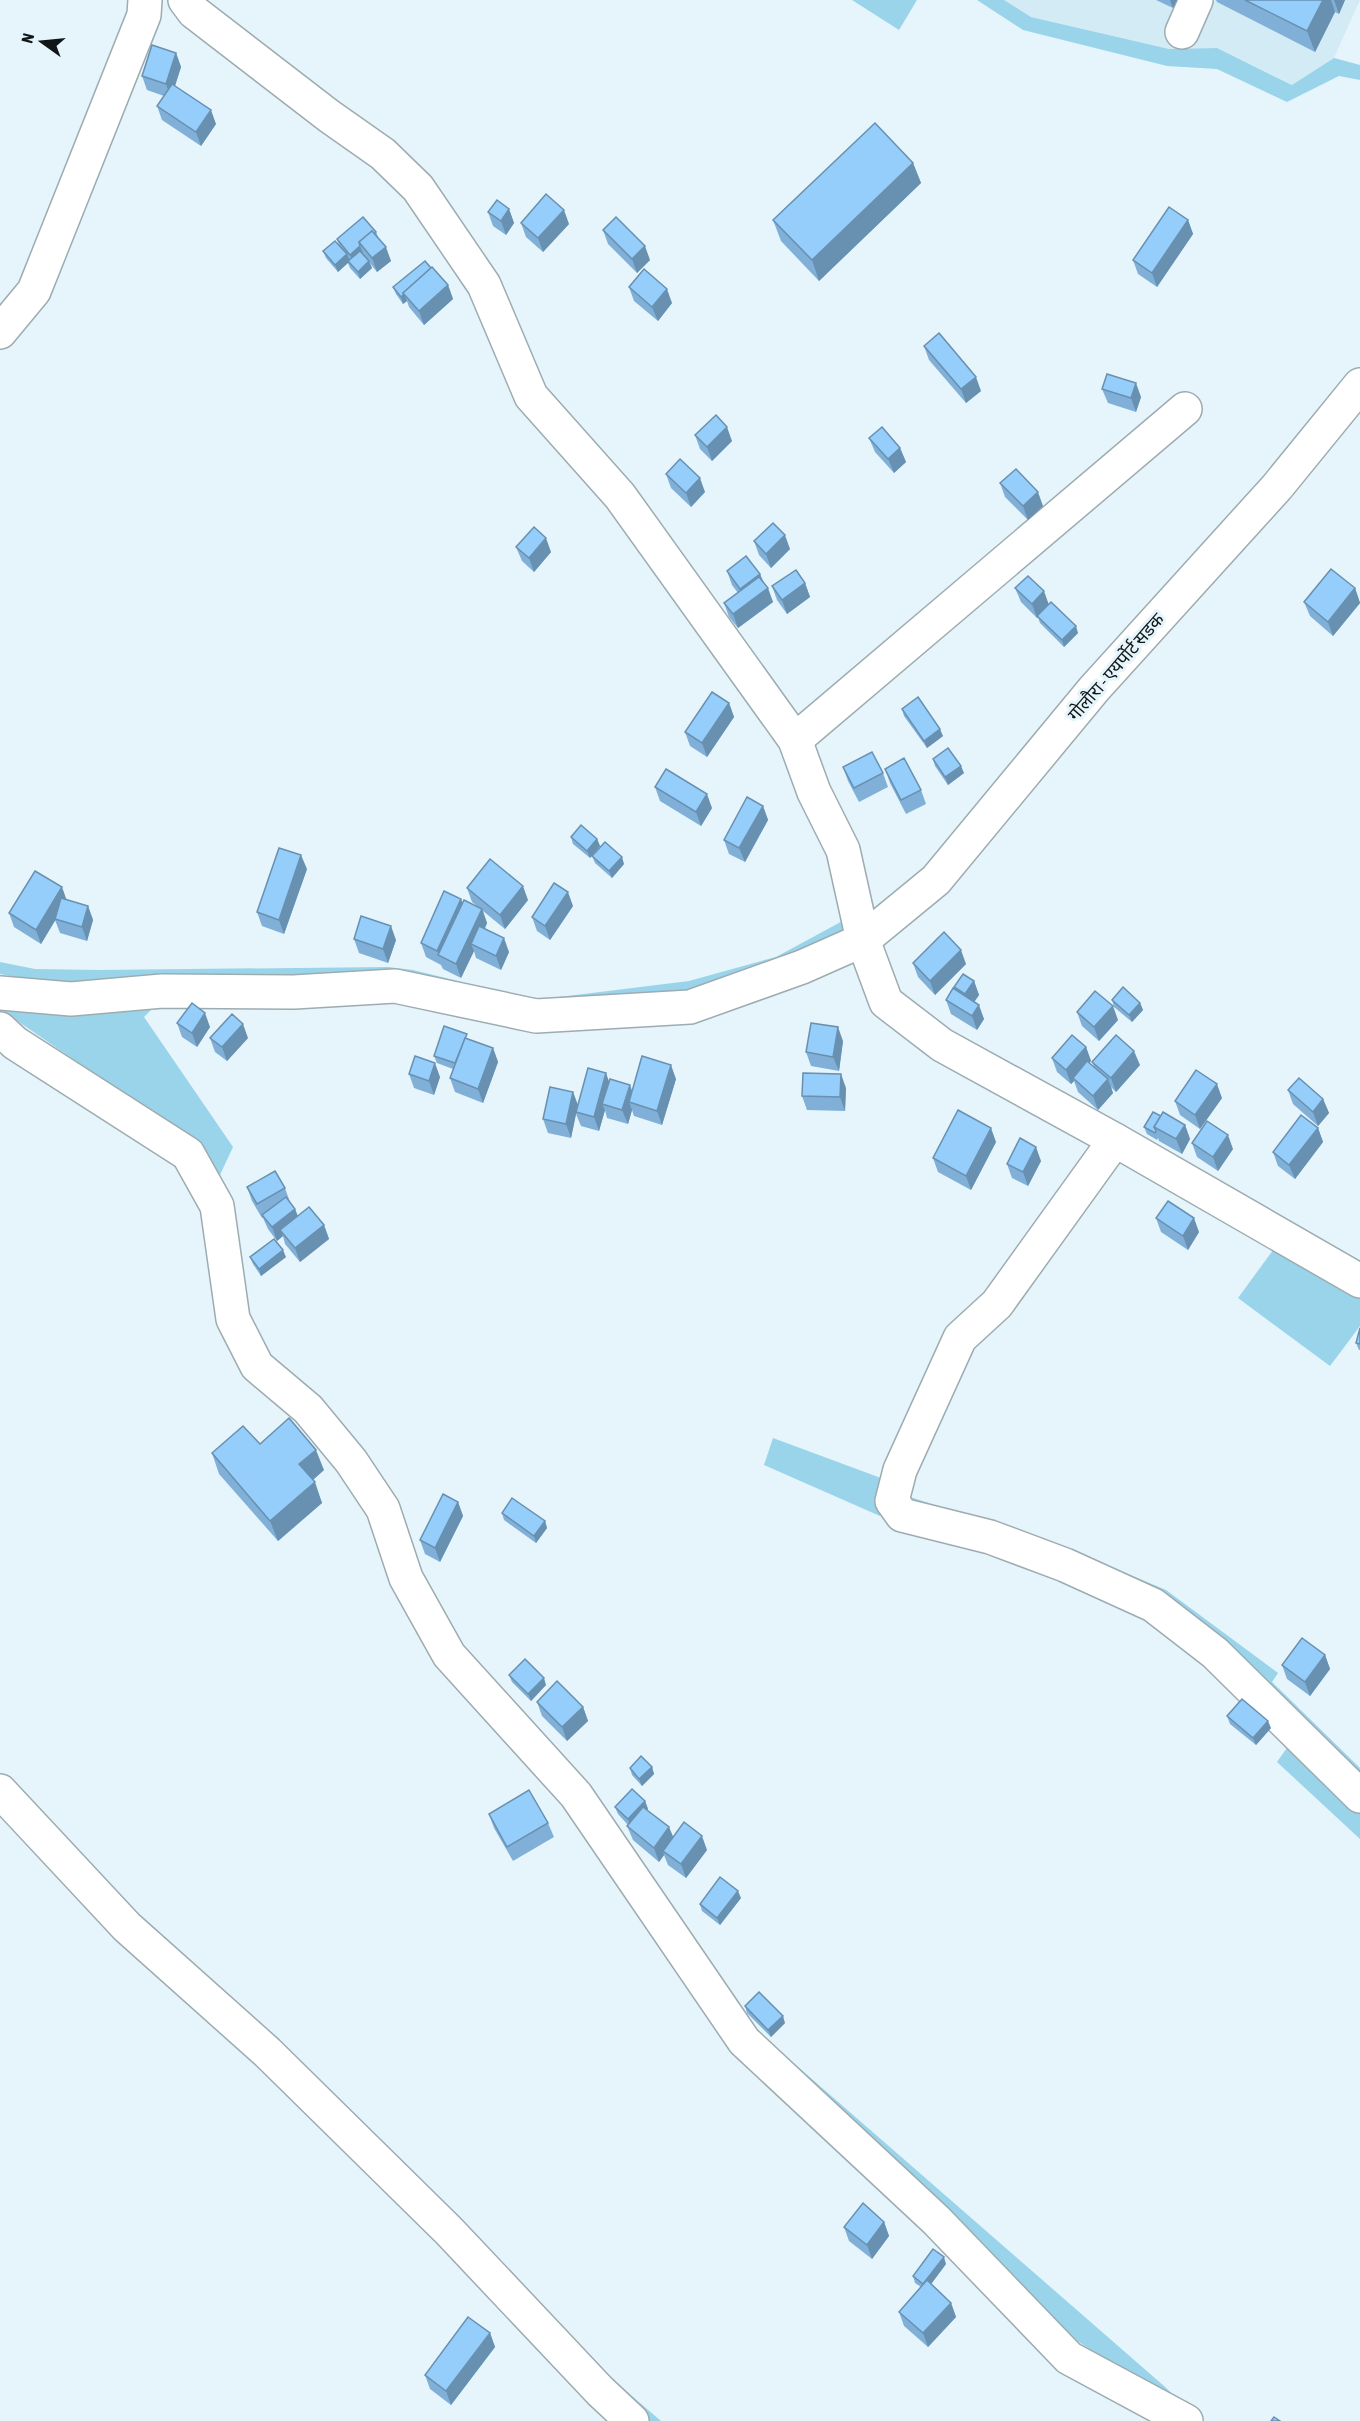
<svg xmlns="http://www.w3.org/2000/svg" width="1360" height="2421" viewBox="0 0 1360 2421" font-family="'Asap Condensed','Noto Sans Devanagari',sans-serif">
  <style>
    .built { fill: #d3ebf5 }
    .green { fill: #99d4ea }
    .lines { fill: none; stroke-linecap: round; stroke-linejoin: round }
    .minor-casing { stroke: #9dacb1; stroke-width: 36 }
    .minor { stroke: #fff; stroke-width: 33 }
    .wall { fill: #80b0d8 }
    .shaded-wall { fill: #6890b0 }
    .building { fill: #95cdfb; stroke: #6890b0; stroke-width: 1.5 }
    .labels { text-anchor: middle; stroke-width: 6; stroke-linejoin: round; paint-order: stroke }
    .street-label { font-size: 18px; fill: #111719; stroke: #e5f5fb }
  </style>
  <rect width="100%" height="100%" fill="#e5f5fb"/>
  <!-- built -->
  <polygon class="built" points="1004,0 1360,0 1334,58 1293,85 1217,48 1169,49 1031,17"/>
  <!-- green -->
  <g class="green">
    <polygon points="852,0 917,0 899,30"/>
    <polygon points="977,0 1004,0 1031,17 1169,49 1217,48 1292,85 1334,58 1360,65 1360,80 1339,76 1287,102 1217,69 1167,66 1023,30"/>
    <polygon points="850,917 850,929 775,968 688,991 537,1005 109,981 40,982 0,974 0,962 35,969 99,970 388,967 413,970 535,1000 689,981 776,957"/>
    <polygon points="161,1000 144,1017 233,1147 219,1177 162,1120 0,1009"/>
    <polygon points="1276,1246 1360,1296 1360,1326 1330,1366 1238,1298"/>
    <polygon points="773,1438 889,1481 880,1516 764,1465"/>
    <polygon points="910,1471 910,1497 1059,1545 1166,1590 1278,1673 1272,1682 1360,1768 1360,1786 1221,1649 908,1510"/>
    <polygon points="1289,1745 1360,1811 1360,1839 1277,1762"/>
    <polygon points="774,2046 1164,2386 1201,2421 1068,2335 771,2050"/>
    <polygon points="591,2361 661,2421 644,2421"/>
  </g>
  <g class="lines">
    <defs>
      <g id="minor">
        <polyline points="185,0 194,12 329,116 383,154 418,188 484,285 531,396 620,496 795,740 814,792 843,850 863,940 886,1002 942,1045 1115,1140 1360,1281"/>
        <polyline points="1182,32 1196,0"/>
        <polyline points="0,332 34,291 144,15 145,0"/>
        <polyline points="795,740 1185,409"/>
        <polyline points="0,993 71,999 162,991 294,992 395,986 536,1016 690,1007 802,967 863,940 936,880 1094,689 1277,487 1360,385"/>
        <polyline points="0,1029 15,1043 188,1154 217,1206 233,1319 257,1366 308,1409 351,1461 383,1509 406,1578 449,1655 576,1795 744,2041 936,2220 1069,2358 1186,2421"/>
        <polyline points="1115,1140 997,1304 960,1338 900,1470 892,1501 902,1515 990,1537 1065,1565 1153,1605 1215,1653 1360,1796"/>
        <polyline points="0,1791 127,1927 267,2052 449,2231 600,2391 632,2421"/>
      </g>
    </defs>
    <!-- minor casing -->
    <use href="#minor" class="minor-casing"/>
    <!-- minor -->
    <use href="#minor" class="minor"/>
  </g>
  <!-- wall -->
  <g class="wall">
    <polygon points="1156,0 1177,0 1173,8"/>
    <polygon points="1216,0 1345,0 1339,14 1335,12 1315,52 1217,2"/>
    <polygon points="176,53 181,67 175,86 216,124 201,146 162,120 157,106 164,96 147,90 142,76"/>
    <polygon points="913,163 921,183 819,281 781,241 773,220"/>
    <polygon points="509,209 514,223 506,235 493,226 488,212"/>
    <polygon points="1188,220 1193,234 1157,287 1138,274 1133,260"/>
    <polygon points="521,223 569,224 543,252 526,237"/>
    <polygon points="603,230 650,260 637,273 608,244"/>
    <polygon points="376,232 379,239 391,261 377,272 369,262 372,268 360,279 350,268 348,263 338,272 326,258 323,251 339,245 337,239"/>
    <polygon points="448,285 453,299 424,325 409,307 407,301 403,304 396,294 393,287"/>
    <polygon points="629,287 672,303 658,321 634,301"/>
    <polygon points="924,346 981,391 966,403 929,360"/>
    <polygon points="1102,389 1141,397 1136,412 1108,403"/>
    <polygon points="695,435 732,441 712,461 700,449"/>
    <polygon points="869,438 900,448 906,462 894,473 875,452"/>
    <polygon points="666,474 705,492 691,507 671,488"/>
    <polygon points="1000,483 1043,506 1028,520 1005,497"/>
    <polygon points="754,541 790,549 771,568 759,555"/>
    <polygon points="516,547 551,552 534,572 522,561"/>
    <polygon points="727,571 760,574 773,602 738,628 729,617 724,603 738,593 732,585"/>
    <polygon points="805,583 810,597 787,614 777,600 772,586"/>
    <polygon points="1015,588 1048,604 1078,633 1064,647 1040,623 1038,617 1037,618 1021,602"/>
    <polygon points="1355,588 1360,603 1333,636 1310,616 1304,602"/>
    <polygon points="729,703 734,717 707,757 690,746 685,732"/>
    <polygon points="902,709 943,736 927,748 904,716"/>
    <polygon points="933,759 964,773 948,785 935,766"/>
    <polygon points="843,767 883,773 888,787 859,802 848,781"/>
    <polygon points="885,769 921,790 926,804 906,814 890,783"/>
    <polygon points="655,787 712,808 701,826 660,801"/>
    <polygon points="763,806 768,820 745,862 729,854 724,840"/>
    <polygon points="571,837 597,839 600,846 590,858 573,844"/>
    <polygon points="592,856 624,864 612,878 595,863"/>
    <polygon points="307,869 284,934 262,926 257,912"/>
    <polygon points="467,888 528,900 505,929 483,911 487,923 485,929 509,952 501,970 476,958 474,951 461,978 443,969 441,965 426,957 421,943 461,899 463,904 478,907 472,902"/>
    <polygon points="66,900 88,906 93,920 87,941 60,933 55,920 41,944 14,927 9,913"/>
    <polygon points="573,906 550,940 537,931 532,917"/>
    <polygon points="354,939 396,940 388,963 359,953"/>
    <polygon points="913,963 966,964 935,995 918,977"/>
    <polygon points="974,981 979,995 974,1002 984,1019 977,1030 951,1014 946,1000 954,989 954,987"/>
    <polygon points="1112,1000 1140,1003 1143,1010 1132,1022 1114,1007"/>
    <polygon points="1077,1012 1118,1020 1099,1041 1082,1026"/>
    <polygon points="177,1023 210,1027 197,1047 182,1037"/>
    <polygon points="210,1038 248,1038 227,1061 215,1052"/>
    <polygon points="469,1039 493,1048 498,1062 483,1103 455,1092 450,1078 453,1069 437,1063 434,1056"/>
    <polygon points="843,1041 839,1071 811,1066 806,1052"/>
    <polygon points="1086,1047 1091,1061 1089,1063 1094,1067 1092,1062 1140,1065 1116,1092 1111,1087 1113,1093 1098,1110 1078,1092 1074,1081 1071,1084 1057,1072 1052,1058"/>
    <polygon points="409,1074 440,1077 434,1095 414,1088"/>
    <polygon points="676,1079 662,1125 634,1116 632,1110 628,1124 607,1118 605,1110 599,1131 581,1126 576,1114 571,1138 548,1133 543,1119 573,1092 578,1105 609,1082 632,1091"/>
    <polygon points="846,1088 845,1111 807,1110 802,1096"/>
    <polygon points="1288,1090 1323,1099 1329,1113 1318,1126 1293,1104"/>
    <polygon points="1222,1098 1200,1129 1180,1115 1175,1101"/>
    <polygon points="1161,1116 1185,1125 1190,1139 1182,1154 1159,1141 1158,1138 1157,1140 1147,1134 1144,1127"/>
    <polygon points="1318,1128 1323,1142 1295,1179 1278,1166 1273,1152"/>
    <polygon points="996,1142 971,1190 938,1172 933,1158"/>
    <polygon points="1192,1143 1233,1149 1218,1171 1197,1157"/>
    <polygon points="1041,1161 1028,1186 1012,1178 1007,1164"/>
    <polygon points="247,1187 285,1188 290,1202 295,1209 298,1216 324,1225 329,1239 300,1262 285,1244 283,1236 277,1241 268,1229 263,1218 262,1218 252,1201"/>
    <polygon points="1156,1218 1199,1232 1188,1250 1161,1232"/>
    <polygon points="250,1257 286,1257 261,1276 253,1264"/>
    <polygon points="1360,1328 1360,1350 1359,1350 1356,1343"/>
    <polygon points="260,1444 324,1470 313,1480 322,1503 278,1541 219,1474 212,1453"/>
    <polygon points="458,1502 463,1516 440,1562 425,1554 420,1540"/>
    <polygon points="502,1513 545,1521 547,1528 536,1543 504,1520"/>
    <polygon points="1325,1655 1330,1669 1310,1696 1287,1679 1282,1665"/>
    <polygon points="509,1675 546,1685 531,1701 512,1682"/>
    <polygon points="537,1702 583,1707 588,1721 567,1741 542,1716"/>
    <polygon points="1227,1716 1271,1728 1256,1745 1230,1724"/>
    <polygon points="652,1767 654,1774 642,1786 632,1775 630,1768"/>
    <polygon points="645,1801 648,1809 647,1810 673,1837 707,1850 686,1878 668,1865 664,1855 659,1862 633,1840 627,1826 628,1825 618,1814 615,1807"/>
    <polygon points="489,1814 548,1823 554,1837 513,1861 494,1828"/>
    <polygon points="741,1898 720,1925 702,1911 700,1904"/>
    <polygon points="745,2006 785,2023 771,2037 747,2013"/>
    <polygon points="884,2222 889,2236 872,2259 849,2241 844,2227"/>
    <polygon points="946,2264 931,2284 951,2303 956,2317 928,2347 904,2326 899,2312 921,2287 915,2283 913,2276"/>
    <polygon points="490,2333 495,2347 451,2405 430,2389 425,2375"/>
  </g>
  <!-- shaded-wall -->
  <g class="shaded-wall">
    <polygon points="1170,0 1177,0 1173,8"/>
    <polygon points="1323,0 1331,0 1335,12 1315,52 1307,31"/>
    <polygon points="1334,0 1345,0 1339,14"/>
    <polygon points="176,53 181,67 171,98 166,84"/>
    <polygon points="211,110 216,124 201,146 196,132"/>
    <polygon points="913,163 921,183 819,281 812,260"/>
    <polygon points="509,209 514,223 506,235 501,221"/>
    <polygon points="564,210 569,224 543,252 538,238"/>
    <polygon points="1188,220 1193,234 1157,287 1152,273"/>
    <polygon points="360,246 363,253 353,262 350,255"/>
    <polygon points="645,246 650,260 637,273 632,259"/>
    <polygon points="386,247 391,261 377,272 372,258"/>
    <polygon points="347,254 350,261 338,272 335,265"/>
    <polygon points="369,261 372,268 360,279 358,272"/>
    <polygon points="448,285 453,299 424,325 419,311"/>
    <polygon points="667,289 672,303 658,321 652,307"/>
    <polygon points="404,294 407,301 403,304 401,297"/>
    <polygon points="976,377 981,391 966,403 961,389"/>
    <polygon points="1136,383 1141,397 1136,412 1131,398"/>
    <polygon points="727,427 732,441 712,461 707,447"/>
    <polygon points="900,448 906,462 894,473 888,459"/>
    <polygon points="700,478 705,492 691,507 686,493"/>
    <polygon points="1038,492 1043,506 1028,520 1023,506"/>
    <polygon points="785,535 790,549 771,568 766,554"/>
    <polygon points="546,538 551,552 534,572 529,558"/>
    <polygon points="760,574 765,588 745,603 740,589"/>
    <polygon points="805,583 810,597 787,614 782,600"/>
    <polygon points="768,588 773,602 738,628 733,614"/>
    <polygon points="1355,588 1360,603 1333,636 1328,622"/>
    <polygon points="1044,591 1049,605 1037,618 1032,604"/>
    <polygon points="1076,626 1078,633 1064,647 1062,640"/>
    <polygon points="729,703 734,717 707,757 702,743"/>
    <polygon points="940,729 943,736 927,748 924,741"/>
    <polygon points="961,766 964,773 948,785 945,777"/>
    <polygon points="707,794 712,808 701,826 696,812"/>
    <polygon points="763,806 768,820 745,862 739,848"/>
    <polygon points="597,839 600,846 590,858 587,851"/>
    <polygon points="301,855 307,869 284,934 279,920"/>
    <polygon points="622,857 624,864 612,878 609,871"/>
    <polygon points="523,886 528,900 505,929 500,915"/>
    <polygon points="62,887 67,901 41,944 36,930"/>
    <polygon points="568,892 573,906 550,940 545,926"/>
    <polygon points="461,899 466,913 439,955 437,951"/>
    <polygon points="88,906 93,920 87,941 82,927"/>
    <polygon points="482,909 487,923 476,946 471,944 474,951 461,978 456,964"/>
    <polygon points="391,926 396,940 388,963 383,949"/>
    <polygon points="504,938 509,952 501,970 496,956"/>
    <polygon points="961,950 966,964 935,995 930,981"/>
    <polygon points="974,981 979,995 970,1008 965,994"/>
    <polygon points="1140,1003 1143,1010 1132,1022 1129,1015"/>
    <polygon points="979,1005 984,1019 977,1030 972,1016"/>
    <polygon points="1113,1006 1118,1020 1099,1041 1094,1027"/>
    <polygon points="205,1013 210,1027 197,1047 192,1033"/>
    <polygon points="243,1024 248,1038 227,1061 222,1047"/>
    <polygon points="838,1027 843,1041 839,1071 833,1057"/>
    <polygon points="1086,1047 1091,1061 1075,1080 1073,1078 1074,1081 1071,1084 1066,1070"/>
    <polygon points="493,1048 498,1062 483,1103 478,1089"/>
    <polygon points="1134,1051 1140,1065 1116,1092 1111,1078"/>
    <polygon points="435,1063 440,1077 434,1095 429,1081"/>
    <polygon points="671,1065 676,1079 662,1125 657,1111"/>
    <polygon points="606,1073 611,1087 602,1104 605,1110 599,1131 594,1117"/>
    <polygon points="841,1074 846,1088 845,1111 840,1097"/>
    <polygon points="1108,1079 1113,1093 1098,1110 1093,1096"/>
    <polygon points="1217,1084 1222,1098 1200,1129 1195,1115"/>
    <polygon points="630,1085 635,1099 629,1102 632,1110 628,1124 622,1110"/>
    <polygon points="573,1092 578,1106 576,1112 576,1114 571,1138 566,1124"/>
    <polygon points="1323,1099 1329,1113 1318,1126 1313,1112"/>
    <polygon points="1185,1125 1190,1139 1182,1154 1176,1139"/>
    <polygon points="991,1128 996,1142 971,1190 966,1176"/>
    <polygon points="1318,1128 1323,1142 1295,1179 1289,1165"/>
    <polygon points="1228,1135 1233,1149 1218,1171 1213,1157"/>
    <polygon points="1036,1147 1041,1161 1028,1186 1023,1172"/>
    <polygon points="295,1209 300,1223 280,1230 283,1236 277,1241 272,1227"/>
    <polygon points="1194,1218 1199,1232 1188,1250 1183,1236"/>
    <polygon points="324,1225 329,1239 300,1262 295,1248"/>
    <polygon points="283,1250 286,1257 261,1276 259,1269"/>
    <polygon points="316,1450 324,1470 307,1485 299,1464"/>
    <polygon points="315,1482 322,1503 278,1541 270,1521"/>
    <polygon points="458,1502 463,1516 440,1562 435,1548"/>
    <polygon points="545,1521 547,1528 536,1543 534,1536"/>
    <polygon points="1325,1655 1330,1669 1310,1696 1305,1682"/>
    <polygon points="544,1678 546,1685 531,1701 528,1694"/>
    <polygon points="583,1707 588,1721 567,1741 562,1727"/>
    <polygon points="1268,1721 1271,1728 1256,1745 1253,1738"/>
    <polygon points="652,1767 654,1774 642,1786 639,1779"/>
    <polygon points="645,1801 648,1809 630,1826 628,1819"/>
    <polygon points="669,1827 675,1841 663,1851 664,1855 659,1862 654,1848"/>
    <polygon points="702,1836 707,1850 686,1878 681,1864"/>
    <polygon points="738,1891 741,1898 720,1925 717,1918"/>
    <polygon points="783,2016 785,2023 771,2037 768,2030"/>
    <polygon points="884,2222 889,2236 872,2259 867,2245"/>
    <polygon points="944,2257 946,2264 926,2291 923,2284"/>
    <polygon points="951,2303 956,2317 928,2347 923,2333"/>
    <polygon points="490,2333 495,2347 451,2405 446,2391"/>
  </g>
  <!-- building -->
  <g class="building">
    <polygon points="1245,0 1323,0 1307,31"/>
    <polygon points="152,45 176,53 166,84 142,76"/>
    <polygon points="172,84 211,110 196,132 157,106"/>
    <polygon points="875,123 913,163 812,260 773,220"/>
    <polygon points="546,194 564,210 538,238 521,223"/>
    <polygon points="497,200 509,209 501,221 488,212"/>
    <polygon points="1169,207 1188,220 1152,273 1133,260"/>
    <polygon points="363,217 376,232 374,234 372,231 359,242 360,246 350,255 337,239"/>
    <polygon points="616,217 645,246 632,259 603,230"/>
    <polygon points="372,231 386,247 372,258 359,242"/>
    <polygon points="335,241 347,254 335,265 323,251"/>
    <polygon points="360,251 369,261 358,272 348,261"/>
    <polygon points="425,261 431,268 403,293 404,294 401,297 393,287"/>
    <polygon points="432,267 448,285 419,311 403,293"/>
    <polygon points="644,269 667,289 652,307 629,287"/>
    <polygon points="939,333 976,377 961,389 924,346"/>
    <polygon points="1107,374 1136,383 1131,398 1102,389"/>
    <polygon points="716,415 727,427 707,447 695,435"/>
    <polygon points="882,427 900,448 888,459 869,438"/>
    <polygon points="680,459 700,478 686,493 666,474"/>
    <polygon points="1016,469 1038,492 1023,506 1000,483"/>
    <polygon points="773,523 785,535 766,554 754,541"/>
    <polygon points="534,527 546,538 529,558 516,547"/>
    <polygon points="746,556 760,574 740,589 727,571"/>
    <polygon points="1331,569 1355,588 1328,622 1304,602"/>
    <polygon points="796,570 805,583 782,600 772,586"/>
    <polygon points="1028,576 1044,591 1032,604 1015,588"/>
    <polygon points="759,577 768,588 733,614 724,603"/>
    <polygon points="1051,602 1076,626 1062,640 1037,616"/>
    <polygon points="712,692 729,703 702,743 685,732"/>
    <polygon points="918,697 940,729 924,741 902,709"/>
    <polygon points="948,748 961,766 945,777 933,759"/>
    <polygon points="872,752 883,773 854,788 843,767"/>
    <polygon points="904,758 921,790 901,800 885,769"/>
    <polygon points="666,769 707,794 696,812 655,787"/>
    <polygon points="747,797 763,806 739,848 724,840"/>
    <polygon points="581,825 597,839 587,851 571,837"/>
    <polygon points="605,842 622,857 609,871 592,856"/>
    <polygon points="279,848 301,855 279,920 257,912"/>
    <polygon points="490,859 523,886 500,915 467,888"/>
    <polygon points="35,871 62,887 36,930 9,913"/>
    <polygon points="554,883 568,892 545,926 532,917"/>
    <polygon points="444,891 461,899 437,951 421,943"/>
    <polygon points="61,898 88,906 82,927 55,919"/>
    <polygon points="464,900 482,909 456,964 438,955"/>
    <polygon points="361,916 391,926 383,949 354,939"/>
    <polygon points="479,926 504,938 496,956 471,944"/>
    <polygon points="944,932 961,950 930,981 913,963"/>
    <polygon points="963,974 974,981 965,994 954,987"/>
    <polygon points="1123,987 1140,1003 1129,1015 1112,1000"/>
    <polygon points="953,988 979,1005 972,1016 946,1000"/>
    <polygon points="1095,991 1113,1006 1094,1027 1077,1012"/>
    <polygon points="192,1003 205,1013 192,1033 177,1023"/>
    <polygon points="232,1014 243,1024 222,1047 210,1038"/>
    <polygon points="811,1023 838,1027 833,1057 806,1052"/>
    <polygon points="444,1026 467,1034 455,1063 434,1056"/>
    <polygon points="1072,1035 1086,1047 1066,1070 1052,1058"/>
    <polygon points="1116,1035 1134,1051 1111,1078 1092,1062"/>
    <polygon points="465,1038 493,1048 478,1089 450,1078"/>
    <polygon points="415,1056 435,1063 429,1081 409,1074"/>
    <polygon points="642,1056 671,1065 657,1111 629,1102"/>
    <polygon points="1087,1061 1108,1079 1093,1096 1073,1078"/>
    <polygon points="588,1068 606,1073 594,1117 576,1112"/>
    <polygon points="1196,1070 1217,1084 1195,1115 1175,1101"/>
    <polygon points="803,1073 841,1074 840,1097 802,1096"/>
    <polygon points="1299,1078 1323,1099 1313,1112 1288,1090"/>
    <polygon points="610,1079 630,1085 622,1110 602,1104"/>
    <polygon points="550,1087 573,1092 566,1124 543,1119"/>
    <polygon points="958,1110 991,1128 966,1176 933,1158"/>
    <polygon points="1153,1112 1161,1116 1154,1127 1156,1131 1155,1133 1144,1127"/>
    <polygon points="1163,1112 1185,1125 1176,1139 1154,1127"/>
    <polygon points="1301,1115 1318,1128 1289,1165 1273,1152"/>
    <polygon points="1207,1121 1228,1135 1213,1157 1192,1143"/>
    <polygon points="1020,1138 1036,1147 1023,1172 1007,1164"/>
    <polygon points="275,1171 285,1188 257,1204 247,1187"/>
    <polygon points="286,1197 295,1209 272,1227 262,1215"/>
    <polygon points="1168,1201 1194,1218 1183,1236 1156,1218"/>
    <polygon points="309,1207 324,1225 295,1248 280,1230"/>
    <polygon points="274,1239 283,1250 259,1269 250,1257"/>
    <polygon points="1360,1328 1360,1344 1356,1343"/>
    <polygon points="289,1418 316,1450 299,1464 315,1482 270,1521 212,1453 243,1426 260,1444"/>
    <polygon points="443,1494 458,1502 435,1548 420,1540"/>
    <polygon points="512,1498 545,1521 534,1536 502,1513"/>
    <polygon points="1302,1638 1325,1655 1305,1682 1282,1665"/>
    <polygon points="525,1659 544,1678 528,1694 509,1675"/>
    <polygon points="557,1681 583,1707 562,1727 537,1702"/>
    <polygon points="1242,1699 1268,1721 1253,1738 1227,1716"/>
    <polygon points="641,1756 652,1767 639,1779 630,1768"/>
    <polygon points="632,1789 645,1801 628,1819 615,1807"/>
    <polygon points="529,1790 548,1823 507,1847 489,1814"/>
    <polygon points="643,1807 669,1827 654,1848 627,1826"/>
    <polygon points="684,1822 702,1836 681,1864 663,1851"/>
    <polygon points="720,1877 738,1891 717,1918 700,1904"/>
    <polygon points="759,1992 783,2016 768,2030 745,2006"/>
    <polygon points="863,2203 884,2222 867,2245 844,2227"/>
    <polygon points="933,2249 944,2257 923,2284 913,2276"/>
    <polygon points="927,2280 951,2303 923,2333 899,2312"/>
    <polygon points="468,2317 490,2333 446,2391 425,2375"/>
    <polygon points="1274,2417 1280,2421 1271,2421"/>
  </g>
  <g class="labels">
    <!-- street labels -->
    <g class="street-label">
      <text transform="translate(1116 667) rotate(-49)" y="6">गोलौरा - एयर्पोर्ट सडक</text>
    </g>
  </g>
  <!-- north arrow -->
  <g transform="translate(42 42) rotate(285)" stroke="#e5f5fb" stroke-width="4.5" paint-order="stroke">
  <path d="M0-4.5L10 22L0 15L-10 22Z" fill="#111719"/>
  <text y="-9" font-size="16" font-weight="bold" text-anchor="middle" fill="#111719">N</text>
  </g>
</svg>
